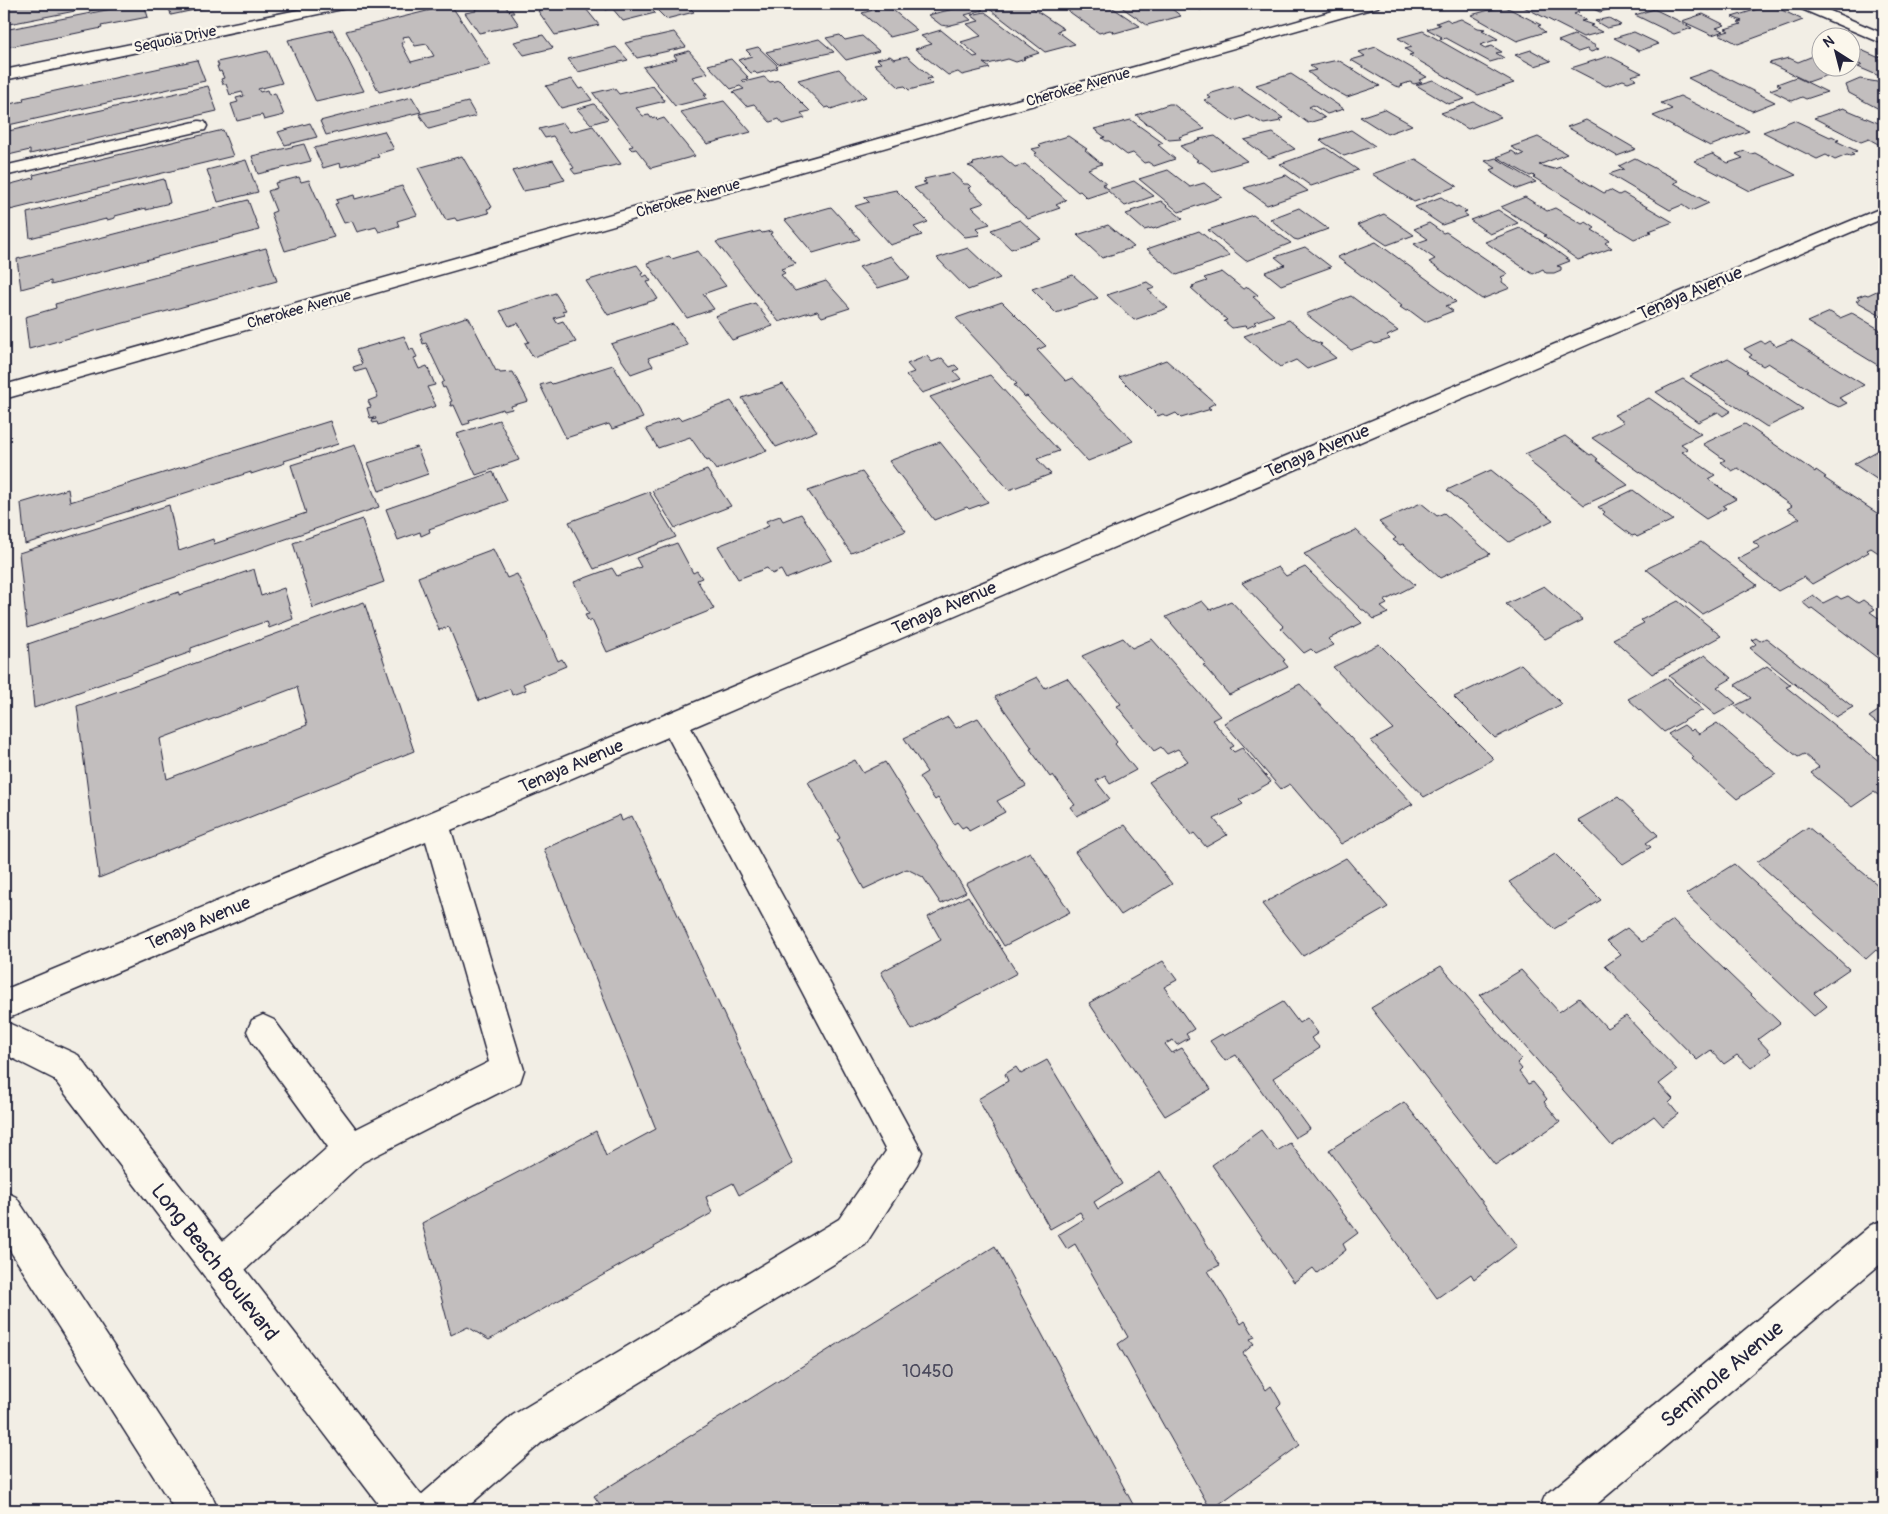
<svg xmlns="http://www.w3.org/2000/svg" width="1888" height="1514" viewBox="0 0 1888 1514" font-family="Pangolin,sans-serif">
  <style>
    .building { fill: #c2bebe; stroke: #22223b; fill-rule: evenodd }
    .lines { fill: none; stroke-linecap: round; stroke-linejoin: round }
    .minor-casing { stroke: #22223b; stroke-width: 3 }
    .major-casing { stroke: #22223b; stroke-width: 3 }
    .minor { fill: #fbf7ec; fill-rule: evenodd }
    .major { fill: #fbf7ec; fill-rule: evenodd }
    .labels { text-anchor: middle; stroke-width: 5; stroke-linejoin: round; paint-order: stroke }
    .far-street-label { font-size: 15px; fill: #22223b; stroke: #fbf7ec }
    .street-label { font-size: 18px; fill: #22223b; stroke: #fbf7ec }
    .near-number-label { font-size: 18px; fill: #4a495c }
    .near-street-label { font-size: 21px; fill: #22223b; stroke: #fbf7ec }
  </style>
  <rect width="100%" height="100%" fill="#f2eee5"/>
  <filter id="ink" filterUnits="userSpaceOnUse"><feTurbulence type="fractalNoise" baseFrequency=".02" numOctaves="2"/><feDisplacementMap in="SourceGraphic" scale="10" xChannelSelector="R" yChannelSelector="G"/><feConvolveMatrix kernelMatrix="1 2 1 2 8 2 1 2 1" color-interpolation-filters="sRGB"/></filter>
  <g filter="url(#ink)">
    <!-- building -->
    <g class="building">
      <polygon points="4,4 73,4 75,11 4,25"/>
      <polygon points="87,4 122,4 122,5 89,11"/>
      <polygon points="137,4 144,4 148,17 101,26 102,28 4,48 4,30"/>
      <polygon points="168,4 222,4 171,15"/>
      <polygon points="497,4 504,4 509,11 512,10 514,13 511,13 519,25 479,33 465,13 476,11 475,9"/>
      <polygon points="536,4 582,4 599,25 555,35 538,11 540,10"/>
      <polygon points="601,4 646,4 655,13 623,21 612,8 606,10"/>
      <polygon points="676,4 686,4 694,12 666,19 656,9"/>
      <polygon points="975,4 983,10 965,15 971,20 947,26 941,25 928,15"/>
      <polygon points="983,4 1032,4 1035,6 1031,7 1064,29 1057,31 1075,44 1045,52"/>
      <polygon points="1090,4 1107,4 1140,26 1115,33 1110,30 1099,33 1067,10"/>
      <polygon points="1117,4 1170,4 1176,8 1172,9 1181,16 1147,25"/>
      <polygon points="1191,4 1223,4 1200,10"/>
      <polygon points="1518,4 1563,4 1579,12 1574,14 1586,20 1581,21 1593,25 1590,26 1602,32 1583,37"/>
      <polygon points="1583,4 1626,4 1600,12"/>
      <polygon points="1690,4 1711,4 1718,7 1709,10 1704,7 1700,9"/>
      <path d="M451,5L491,65L379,92L346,31ZM409,36L415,46L427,44L434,56L411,62L401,43L405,42L402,37Z"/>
      <polygon points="1771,5 1803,20 1738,44 1719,34 1729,31 1725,29 1741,24 1738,22 1742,21 1732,17"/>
      <polygon points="888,6 917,30 890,37 862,13"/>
      <polygon points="1504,6 1541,25 1538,26 1545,32 1517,41 1471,15"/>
      <polygon points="1654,9 1679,21 1692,28 1674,34 1635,15"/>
      <polygon points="985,12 1039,53 1023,58 1025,59 1016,62 1008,59 988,64 983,63 990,68 962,75 958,72 948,75 915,49 932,44 921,36 941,30 974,57 978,56 961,42 981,36 967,24 979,21 971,15"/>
      <polygon points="1703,14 1725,25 1716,28 1724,31 1712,35 1682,21"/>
      <polygon points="1609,18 1621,25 1607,28 1595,21"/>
      <polygon points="1447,19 1451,22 1461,19 1478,28 1485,29 1482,30 1498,39 1480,45 1485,48 1492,46 1502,52 1496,53 1504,58 1490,62 1446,38 1443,39 1440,38 1442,37 1427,29 1440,25 1436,23"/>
      <polygon points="333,30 364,91 316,102 288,40"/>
      <polygon points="1423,31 1514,83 1478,95 1409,55 1413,54 1405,49 1412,47 1398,38"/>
      <polygon points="674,32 686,47 637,58 625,43"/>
      <polygon points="1634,32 1659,44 1639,51 1614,38"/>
      <polygon points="543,35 553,48 524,55 514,42"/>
      <polygon points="840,35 845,40 862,36 879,51 846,60 826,38"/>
      <polygon points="1574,35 1596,46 1594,47 1599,49 1591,52 1587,49 1578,52 1558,41"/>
      <polygon points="819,39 834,52 778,64 766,52"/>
      <polygon points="616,47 628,60 578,72 568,59"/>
      <polygon points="758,47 778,66 776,66 778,68 757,74 755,72 751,73 738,60 752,56 746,50"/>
      <polygon points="1376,47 1427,77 1419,80 1422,82 1414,84 1410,82 1401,85 1403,86 1400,87 1395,86 1351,60 1365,56 1359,52"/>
      <polygon points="1859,49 1884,60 1884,78 1858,67 1862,65 1855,63 1850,64 1850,52"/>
      <polygon points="1531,50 1551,61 1535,66 1515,55"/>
      <polygon points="268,51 282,83 258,89 260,92 267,90 269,95 275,93 284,115 264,120 262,115 237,121 231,104 238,102 236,98 244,96 242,92 230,95 226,84 223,84 221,79 224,78 221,71 219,72 217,66 219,66 217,62"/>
      <polygon points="689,51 708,73 692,77 707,95 704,95 707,98 675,106 643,67 677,59 674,55"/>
      <polygon points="890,56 894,59 907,56 932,78 927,79 932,84 909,90 905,86 899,87 874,64 881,63 877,59"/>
      <polygon points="1609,56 1642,73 1631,76 1636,79 1628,82 1623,80 1606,86 1571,68"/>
      <polygon points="1813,56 1820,60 1820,68 1837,68 1842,70 1808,82 1769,63 1789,58 1798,62"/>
      <polygon points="731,59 748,77 746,77 748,79 742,80 744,82 764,77 770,82 779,80 810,111 801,113 805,118 783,124 779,119 770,122 754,104 746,106 733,92 744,89 740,86 731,89 708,65"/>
      <polygon points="197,60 205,81 4,126 4,105 24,101 23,98"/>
      <polygon points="1338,60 1380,86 1347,97 1323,84 1308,72 1316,70 1310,66"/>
      <polygon points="839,69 866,97 831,109 829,107 825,108 798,80"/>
      <polygon points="1711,70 1775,102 1752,111 1688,78"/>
      <polygon points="1291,74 1344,109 1327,114 1313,105 1309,107 1325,118 1308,123 1256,85"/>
      <polygon points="1796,77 1827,92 1806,99 1802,97 1792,101 1770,90 1781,86 1777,84"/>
      <polygon points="572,79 579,89 583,88 592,100 561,108 546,86"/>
      <polygon points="1860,79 1877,82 1884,85 1884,109 1881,110 1849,93 1846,85"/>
      <polygon points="1433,80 1465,99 1448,104 1416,85"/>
      <polygon points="208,86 217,111 30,154 30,150 4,156 4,132"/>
      <polygon points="653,86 665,101 636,108 643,116 649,115 651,118 655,117 658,120 664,118 695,156 651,168 636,149 632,150 629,147 633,146 593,93 614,88 619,94"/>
      <polygon points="1236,86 1283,118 1279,119 1281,121 1264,124 1249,116 1234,121 1204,100 1211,98 1207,95 1212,93"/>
      <polygon points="1680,96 1749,131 1710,146 1653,116 1672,109 1661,103"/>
      <polygon points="412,97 421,112 326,135 320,121"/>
      <polygon points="724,101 751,132 707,144 680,112"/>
      <polygon points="468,102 476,116 429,129 419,114"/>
      <polygon points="1474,102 1501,117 1468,129 1441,113"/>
      <polygon points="594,104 608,119 591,124 577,109"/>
      <polygon points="1169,104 1173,104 1205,129 1179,137 1181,139 1169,140 1150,125 1144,123 1146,123 1136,115"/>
      <polygon points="1843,108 1883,125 1884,141 1878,144 1869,139 1861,142 1814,118"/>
      <polygon points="1384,109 1412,125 1387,134 1360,117"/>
      <polygon points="1131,120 1163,143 1158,145 1175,159 1154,166 1148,162 1144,163 1133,153 1127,155 1109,141 1106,141 1102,138 1105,137 1094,129"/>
      <polygon points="1586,120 1636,149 1617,156 1567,127"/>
      <polygon points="1794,120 1830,137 1832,136 1839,140 1836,141 1857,151 1851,153 1854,155 1850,156 1847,155 1835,160 1826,155 1817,159 1763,132"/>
      <polygon points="310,123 317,137 285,145 278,132"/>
      <polygon points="563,123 570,132 593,126 621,164 575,174 571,169 574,168 553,136 545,138 539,129"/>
      <polygon points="223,130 233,156 10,210 7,185 34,178 33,175"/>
      <polygon points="1351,130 1375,146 1344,156 1320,140"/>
      <polygon points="384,131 394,149 377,154 379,157 341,167 340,163 323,168 314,148"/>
      <polygon points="1273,133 1295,149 1269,158 1244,140"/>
      <polygon points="1068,136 1087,149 1085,150 1102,164 1088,169 1106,183 1102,184 1108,189 1134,181 1154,196 1125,206 1108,191 1087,198 1080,191 1078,192 1034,154 1037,153 1032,149 1041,147 1039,145"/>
      <polygon points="1215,136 1247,161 1213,171 1201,162 1199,163 1196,161 1198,160 1180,146 1201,140 1199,139"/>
      <polygon points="1538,137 1567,154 1539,165 1554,169 1560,167 1604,193 1610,190 1619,195 1623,193 1673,222 1649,231 1652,232 1634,239 1533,177 1535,177 1533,175 1530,176 1497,157 1512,151 1519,156 1524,154 1511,147"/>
      <polygon points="304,144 311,161 258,174 252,156"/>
      <polygon points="1326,148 1358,170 1311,186 1280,164"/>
      <polygon points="1745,151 1751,154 1755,153 1796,175 1750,191 1694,161 1712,154 1728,163 1743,158 1736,154"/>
      <polygon points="462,156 492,207 487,209 489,213 457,221 455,218 446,220 418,168"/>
      <polygon points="1002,156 1015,167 1025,164 1066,200 1056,205 1060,208 1028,219 973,168 968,166 974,164 973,163"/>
      <polygon points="1496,158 1536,182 1517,189 1492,173 1494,172 1490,170 1496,168 1485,161"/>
      <polygon points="1635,158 1679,181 1674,183 1709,203 1691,211 1682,205 1670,210 1609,174 1624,169 1619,166"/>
      <polygon points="1416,159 1457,186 1414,202 1372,174"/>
      <polygon points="246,160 258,192 218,202 207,170"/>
      <polygon points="553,160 565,180 550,184 551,186 523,191 512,171"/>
      <polygon points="1168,170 1190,187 1204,183 1222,197 1179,212 1139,179"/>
      <polygon points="952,173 964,184 968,184 971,187 968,188 984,203 972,207 990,224 976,228 980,232 978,233 980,235 965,237 914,188 927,184 923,182 926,181 924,179"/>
      <polygon points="1286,175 1308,191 1267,205 1244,188"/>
      <polygon points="299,177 301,182 309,180 334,237 285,251 271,213 276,211 268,191 277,188 275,183"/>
      <polygon points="164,179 170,203 153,207 154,208 146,210 146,208 115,216 115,218 107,220 106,219 30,238 27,213"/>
      <polygon points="402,186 417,215 397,221 399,226 379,232 376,227 357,232 352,221 344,223 335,204 338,203 336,200 354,195 355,199"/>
      <polygon points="896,190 928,222 914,227 922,235 890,245 855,206 869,202 864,197"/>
      <polygon points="1441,197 1456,207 1458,206 1467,212 1464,213 1468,216 1442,225 1415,207"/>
      <polygon points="1525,197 1547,211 1555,208 1582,224 1586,222 1595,228 1592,230 1609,240 1605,243 1612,248 1578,260 1544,236 1546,235 1501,207"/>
      <polygon points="248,200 259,230 51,285 51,281 21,289 17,259"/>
      <polygon points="1161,201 1183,219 1153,229 1152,228 1144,230 1126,214 1132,212 1131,211"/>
      <polygon points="831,207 860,239 813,253 785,220"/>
      <polygon points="1299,208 1328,229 1298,240 1294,239 1270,219"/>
      <polygon points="1498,210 1518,223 1490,234 1470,220"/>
      <polygon points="1384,214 1414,235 1387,245 1357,225"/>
      <polygon points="1253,215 1291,243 1246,261 1208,230"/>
      <polygon points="1020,220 1041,239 1011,249 991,230"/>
      <polygon points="1429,223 1443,233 1446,232 1508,274 1501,277 1503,279 1502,282 1510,288 1482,299 1429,262 1435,259 1414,244 1428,239 1414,229"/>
      <polygon points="1108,225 1134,247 1102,258 1077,235"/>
      <polygon points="1520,228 1547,244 1570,261 1557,266 1561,267 1561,270 1554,273 1546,273 1543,269 1533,274 1485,242"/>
      <polygon points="760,231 762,233 771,231 772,233 770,234 796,264 781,269 785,273 781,275 795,291 826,281 850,308 822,317 817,311 810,313 809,312 779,322 716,242"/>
      <polygon points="1199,231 1230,256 1177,275 1147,249"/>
      <polygon points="1376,242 1450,296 1456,302 1446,306 1453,311 1425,322 1409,310 1406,311 1400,307 1402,306 1337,257"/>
      <polygon points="1305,247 1331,267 1281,285 1265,272 1285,265 1275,257"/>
      <polygon points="266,248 277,281 29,349 25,317 56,308 55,304"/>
      <polygon points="968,248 1000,278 968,290 937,258"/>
      <polygon points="698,251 726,286 703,294 714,309 687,318 647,263 669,256 672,259"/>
      <polygon points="891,256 910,278 878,288 859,267"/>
      <polygon points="637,265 643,273 641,274 643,277 647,275 651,281 647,282 658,299 608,315 586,281"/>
      <polygon points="1222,272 1243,289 1248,287 1258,295 1253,297 1274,315 1254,322 1256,324 1247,328 1245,326 1232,328 1224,321 1227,320 1191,288 1194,287 1192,286 1207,281 1204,278"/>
      <polygon points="1073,275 1098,298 1056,313 1032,289"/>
      <polygon points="1147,282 1155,288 1148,290 1168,308 1134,320 1107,295"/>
      <polygon points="1881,289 1884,291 1884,319 1880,316 1881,315 1856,301 1860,299 1857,297 1865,294 1868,295"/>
      <polygon points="555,293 566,310 562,311 565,315 554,318 557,323 563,321 576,342 533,357 525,343 529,342 518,323 509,326 500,311"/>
      <polygon points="1351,296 1398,331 1387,336 1390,339 1375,344 1372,342 1351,350 1306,314"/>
      <polygon points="1002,302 1046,346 1037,350 1066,381 1073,378 1133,441 1119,447 1121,448 1088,461 1027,396 1025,397 1014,385 1017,384 956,318"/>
      <polygon points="755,303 773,326 732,340 715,316"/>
      <polygon points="1830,312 1840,318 1852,313 1884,332 1884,369 1807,322"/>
      <polygon points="466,317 469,318 496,371 498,370 500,373 513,372 528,401 511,406 512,409 504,411 503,409 469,420 470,423 463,425 454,405 451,406 450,402 452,401 445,387 443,388 441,383 444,381 426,343 423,344 420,333"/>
      <polygon points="1289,320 1314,341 1322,344 1320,345 1336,358 1307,369 1296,360 1280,367 1244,336"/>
      <polygon points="673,324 688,345 648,358 653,366 631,374 611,344"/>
      <polygon points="404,336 410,350 413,349 417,357 414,358 419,369 427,366 435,385 427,387 436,406 378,425 377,422 373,423 372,420 376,419 375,417 370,418 367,408 371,407 368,401 378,397 366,369 355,372 353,367 362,364 356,350"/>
      <polygon points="1769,340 1777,346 1791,340 1864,385 1839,398 1847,403 1839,407 1830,403 1768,363 1763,366 1749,357 1752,355 1744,349 1761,341 1764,343"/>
      <polygon points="927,356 932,362 942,358 950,367 955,365 959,369 954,371 961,379 922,393 906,375 914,372 907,364"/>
      <polygon points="1728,358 1748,371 1746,372 1803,409 1767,427 1690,376"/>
      <polygon points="1166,360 1215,403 1208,407 1211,409 1181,418 1176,413 1167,417 1163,414 1158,416 1119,377"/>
      <polygon points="613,365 643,418 612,429 609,424 566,438 540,385 550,382 552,384"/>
      <polygon points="990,375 1059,451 1037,459 1051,474 1009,490 930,397"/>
      <polygon points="1683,379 1731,411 1723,416 1718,412 1698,422 1656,392"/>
      <polygon points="783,384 817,431 776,447 742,398"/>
      <polygon points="1649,398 1701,434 1681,444 1688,449 1682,452 1715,475 1708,479 1736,499 1723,506 1726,508 1706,519 1592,438 1624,422 1614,415"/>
      <polygon points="731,401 767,451 716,470 709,460 707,461 690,437 658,448 646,429 678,417 681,420"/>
      <polygon points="499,420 519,460 476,475 457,434"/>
      <polygon points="330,421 338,444 284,461 285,463 251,474 251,472 25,544 21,503 68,489 70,502"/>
      <polygon points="1745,424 1815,472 1816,470 1826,477 1824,478 1883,517 1880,518 1884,521 1884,551 1880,554 1871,548 1867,550 1869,552 1812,584 1804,577 1778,591 1737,559 1760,547 1753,542 1800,518 1787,509 1792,506 1738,468 1732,471 1721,462 1725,460 1703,444"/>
      <polygon points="1565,436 1590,455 1592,454 1598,459 1596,460 1628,485 1584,505 1530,462 1533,461 1525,454"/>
      <polygon points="940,442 988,502 969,509 967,507 934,520 889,461"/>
      <polygon points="355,445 379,507 27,628 19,553 169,505 179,551 213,539 214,544 306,513 291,465"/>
      <polygon points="417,447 428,474 379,491 368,463"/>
      <polygon points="1884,447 1884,484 1854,464"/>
      <polygon points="707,470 731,506 675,528 652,491"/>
      <polygon points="1491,470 1553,520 1509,542 1447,490"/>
      <polygon points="493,472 507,501 429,529 430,532 421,536 420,532 398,540 386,509"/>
      <polygon points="862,472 906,531 851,553 808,491"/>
      <polygon points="1633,490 1673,520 1637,537 1635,535 1632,536 1603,514 1605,512 1598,507"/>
      <polygon points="649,492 676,537 594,569 569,522"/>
      <polygon points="1421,503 1437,516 1444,513 1490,554 1440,578 1403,544 1400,545 1393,540 1396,538 1379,522"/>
      <polygon points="801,514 832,560 786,579 781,570 772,574 767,568 738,579 718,546 769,526 766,521 780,516 783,521"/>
      <polygon points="362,519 384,582 313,608 293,543"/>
      <polygon points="1356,530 1415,585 1384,601 1387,604 1381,607 1388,613 1374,619 1364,610 1362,610 1304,554"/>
      <polygon points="1701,542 1757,585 1702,614 1646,569"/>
      <polygon points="677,543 693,573 697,571 702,578 697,580 714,609 607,652 592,620 589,622 585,615 589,614 574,582 612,568 617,576 641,567 636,558"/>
      <polygon points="493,549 507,578 517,574 558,661 562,659 566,666 523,684 526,690 512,695 510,689 479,701 449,627 439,630 418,577"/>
      <polygon points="1278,567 1286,576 1305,567 1362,623 1328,639 1334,645 1316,654 1311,649 1304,653 1281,629 1284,627 1242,583"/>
      <polygon points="254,569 261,596 284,588 293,619 269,628 267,621 191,648 191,652 34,708 28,644 179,592 179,595"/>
      <polygon points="1544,586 1583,620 1545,639 1506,604"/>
      <polygon points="1813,595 1823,603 1837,596 1841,599 1848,596 1858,603 1863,600 1875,609 1870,612 1884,622 1884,663 1812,608 1810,609 1802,602"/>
      <polygon points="1202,601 1210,610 1231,601 1285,660 1283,661 1288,667 1229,695 1203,665 1206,664 1166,617"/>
      <polygon points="1678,601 1721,636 1652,674 1613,639 1644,623 1641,620"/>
      <path d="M364,602L414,751L99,878L77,706ZM297,687L307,725L167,779L160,739Z"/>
      <polygon points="1123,638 1132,648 1152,639 1220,716 1212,720 1234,746 1230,748 1234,752 1242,748 1271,782 1239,800 1243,804 1214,819 1227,835 1206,847 1194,833 1191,835 1149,782 1188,761 1178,749 1167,754 1161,747 1154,751 1117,706 1121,704 1082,656"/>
      <polygon points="1756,638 1760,641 1766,638 1853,707 1836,717 1750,648 1756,644 1752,640"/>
      <polygon points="1379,644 1494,759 1424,797 1371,741 1393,729 1333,667"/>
      <polygon points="1705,655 1732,678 1717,687 1736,703 1715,715 1669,676"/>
      <polygon points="1521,664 1562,704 1495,738 1454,697"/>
      <polygon points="1767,666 1791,685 1786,687 1884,765 1884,795 1881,797 1874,792 1852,807 1811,773 1819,767 1804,754 1798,757 1735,706 1751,698 1735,685"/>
      <polygon points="1037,677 1045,688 1067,678 1117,742 1115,744 1136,770 1110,784 1105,776 1096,781 1110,799 1077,816 1070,807 1075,805 1053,775 1050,777 1030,749 1032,748 995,697"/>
      <polygon points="1666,678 1703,710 1664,732 1628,699"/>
      <polygon points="1300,684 1413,804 1341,844 1290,784 1281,789 1224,723"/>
      <polygon points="1884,707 1884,729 1869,717"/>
      <polygon points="948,717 956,728 978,718 1026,786 997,801 1005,812 969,831 966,826 962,828 957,822 954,824 938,798 935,800 919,777 927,772 904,738"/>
      <polygon points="1717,723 1776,774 1737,799 1692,759 1694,757 1668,734 1684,725 1691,731 1693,729 1699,734"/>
      <polygon points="855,760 863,773 885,762 966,892 941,904 923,877 907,869 864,889 837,840 840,838 808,782"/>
      <polygon points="1618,797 1658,835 1646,843 1651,847 1623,864 1578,820"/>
      <polygon points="620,815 622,821 632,816 793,1164 739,1195 733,1183 706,1197 712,1213 489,1340 468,1327 451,1335 422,1223 596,1131 606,1156 656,1129 544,849"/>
      <polygon points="1125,825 1172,884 1121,915 1075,852"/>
      <polygon points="1808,827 1884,890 1884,957 1876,950 1866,959 1757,862"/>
      <polygon points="1030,852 1070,912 1004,946 966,884"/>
      <polygon points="1555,854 1601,900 1554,929 1509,882"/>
      <polygon points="1346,858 1388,907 1303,956 1262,904"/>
      <polygon points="1734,864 1849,969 1814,993 1827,1006 1814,1016 1686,894"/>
      <polygon points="968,896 1017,973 912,1030 881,972 941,940 928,917"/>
      <polygon points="1673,920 1780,1023 1758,1039 1771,1053 1751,1068 1737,1055 1724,1064 1711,1050 1697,1060 1605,966 1621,955 1607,941 1627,928 1642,942"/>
      <polygon points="1163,961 1177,980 1164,987 1194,1029 1186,1034 1189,1038 1177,1045 1173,1040 1165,1044 1172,1053 1182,1048 1211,1089 1165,1116 1089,1003"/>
      <polygon points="1441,966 1521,1059 1517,1063 1522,1069 1519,1072 1528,1084 1533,1082 1547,1099 1544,1102 1560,1122 1495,1165 1371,1008"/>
      <polygon points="1521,970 1559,1012 1579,998 1607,1028 1626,1016 1677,1070 1659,1084 1673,1099 1669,1103 1678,1114 1663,1126 1654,1116 1612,1146 1480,995"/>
      <polygon points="1283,1002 1299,1023 1307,1018 1318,1033 1311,1038 1320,1048 1273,1078 1310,1129 1295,1138 1236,1055 1225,1061 1210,1041 1222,1034 1224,1036"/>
      <polygon points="1047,1060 1122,1184 1094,1202 1098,1209 1161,1171 1220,1265 1208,1271 1241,1324 1245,1321 1255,1337 1250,1339 1254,1344 1243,1353 1266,1390 1271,1386 1281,1403 1277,1407 1300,1445 1211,1510 1118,1344 1128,1337 1075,1244 1067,1249 1058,1235 1084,1219 1080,1212 1050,1229 978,1099 1008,1081 1005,1074 1016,1067 1021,1074"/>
      <polygon points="1404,1102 1517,1246 1474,1279 1471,1274 1437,1298 1329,1150"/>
      <polygon points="1261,1130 1277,1151 1290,1143 1358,1233 1343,1244 1346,1250 1317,1273 1313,1268 1294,1282 1212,1165"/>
      <polygon points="995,1246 1136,1510 599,1510 602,1507 594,1496"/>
    </g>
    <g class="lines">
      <defs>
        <g id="minor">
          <polygon points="327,4 354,4 352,7 347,8 4,80 4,70"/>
          <polygon points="1358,4 1380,4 1378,7 4,399 4,385"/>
          <polygon points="1795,4 1814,4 1884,34 1884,44 1797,7"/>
          <polygon points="199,121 205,122 207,126 205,130 4,176 4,166"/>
          <polygon points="1884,207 1884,218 691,728 922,1152 917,1164 865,1245 541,1443 464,1510 414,1510 420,1496 513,1415 839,1219 886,1151 668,737 451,830 524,1070 520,1082 363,1162 233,1281 220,1286 207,1281 202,1268 207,1255 328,1147 252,1042 247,1031 252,1020 263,1015 274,1020 356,1129 489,1062 426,841 4,1020 4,990"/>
          <polygon points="1884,1220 1884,1261 1590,1510 1539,1510 1545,1496 1871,1225"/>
        </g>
        <g id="major">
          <polygon points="4,1021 78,1055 422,1496 428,1510 383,1510 54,1079 4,1054"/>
          <polygon points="4,1191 16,1197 212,1496 218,1510 175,1510 4,1241"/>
        </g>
      </defs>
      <!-- minor casing -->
      <use href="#minor" class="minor-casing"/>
      <!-- major casing -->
      <use href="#major" class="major-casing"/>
      <!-- minor -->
      <use href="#minor" class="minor"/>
      <!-- major -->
      <use href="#major" class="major"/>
    </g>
  </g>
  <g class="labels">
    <!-- far-street labels -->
    <g class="far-street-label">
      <text transform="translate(175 39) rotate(-12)" y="5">Sequoia Drive</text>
      <text transform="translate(1078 87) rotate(-16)" y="5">Cherokee Avenue</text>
      <text transform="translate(688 198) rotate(-16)" y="5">Cherokee Avenue</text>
      <text transform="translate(299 309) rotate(-16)" y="5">Cherokee Avenue</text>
    </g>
    <!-- street labels -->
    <g class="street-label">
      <text transform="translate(1690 293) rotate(-23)" y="6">Tenaya Avenue</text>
      <text transform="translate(1317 451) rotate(-23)" y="6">Tenaya Avenue</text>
      <text transform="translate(944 608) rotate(-23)" y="6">Tenaya Avenue</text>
      <text transform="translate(571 766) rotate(-23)" y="6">Tenaya Avenue</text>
      <text transform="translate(198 923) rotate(-23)" y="6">Tenaya Avenue</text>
    </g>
    <!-- near-number labels -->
    <g class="near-number-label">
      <text x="928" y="1377">10450</text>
    </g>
    <!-- near-street labels -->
    <g class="near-street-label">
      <text transform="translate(215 1262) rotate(52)" y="7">Long Beach Boulevard</text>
      <text transform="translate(1722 1374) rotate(-40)" y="7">Seminole Avenue</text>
    </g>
  </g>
  <!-- margin -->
  <rect width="1888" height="1514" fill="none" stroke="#fbf7ec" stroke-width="20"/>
  <rect x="10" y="10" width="1868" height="1494" fill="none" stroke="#22223b" stroke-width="2" filter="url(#ink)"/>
  <!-- north arrow -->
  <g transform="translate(1836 52) rotate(324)"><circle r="24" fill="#fbf7ec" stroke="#a4a2a5"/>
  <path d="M0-4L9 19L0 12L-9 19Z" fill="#22223b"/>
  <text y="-8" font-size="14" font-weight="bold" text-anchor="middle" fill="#22223b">N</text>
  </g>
</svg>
